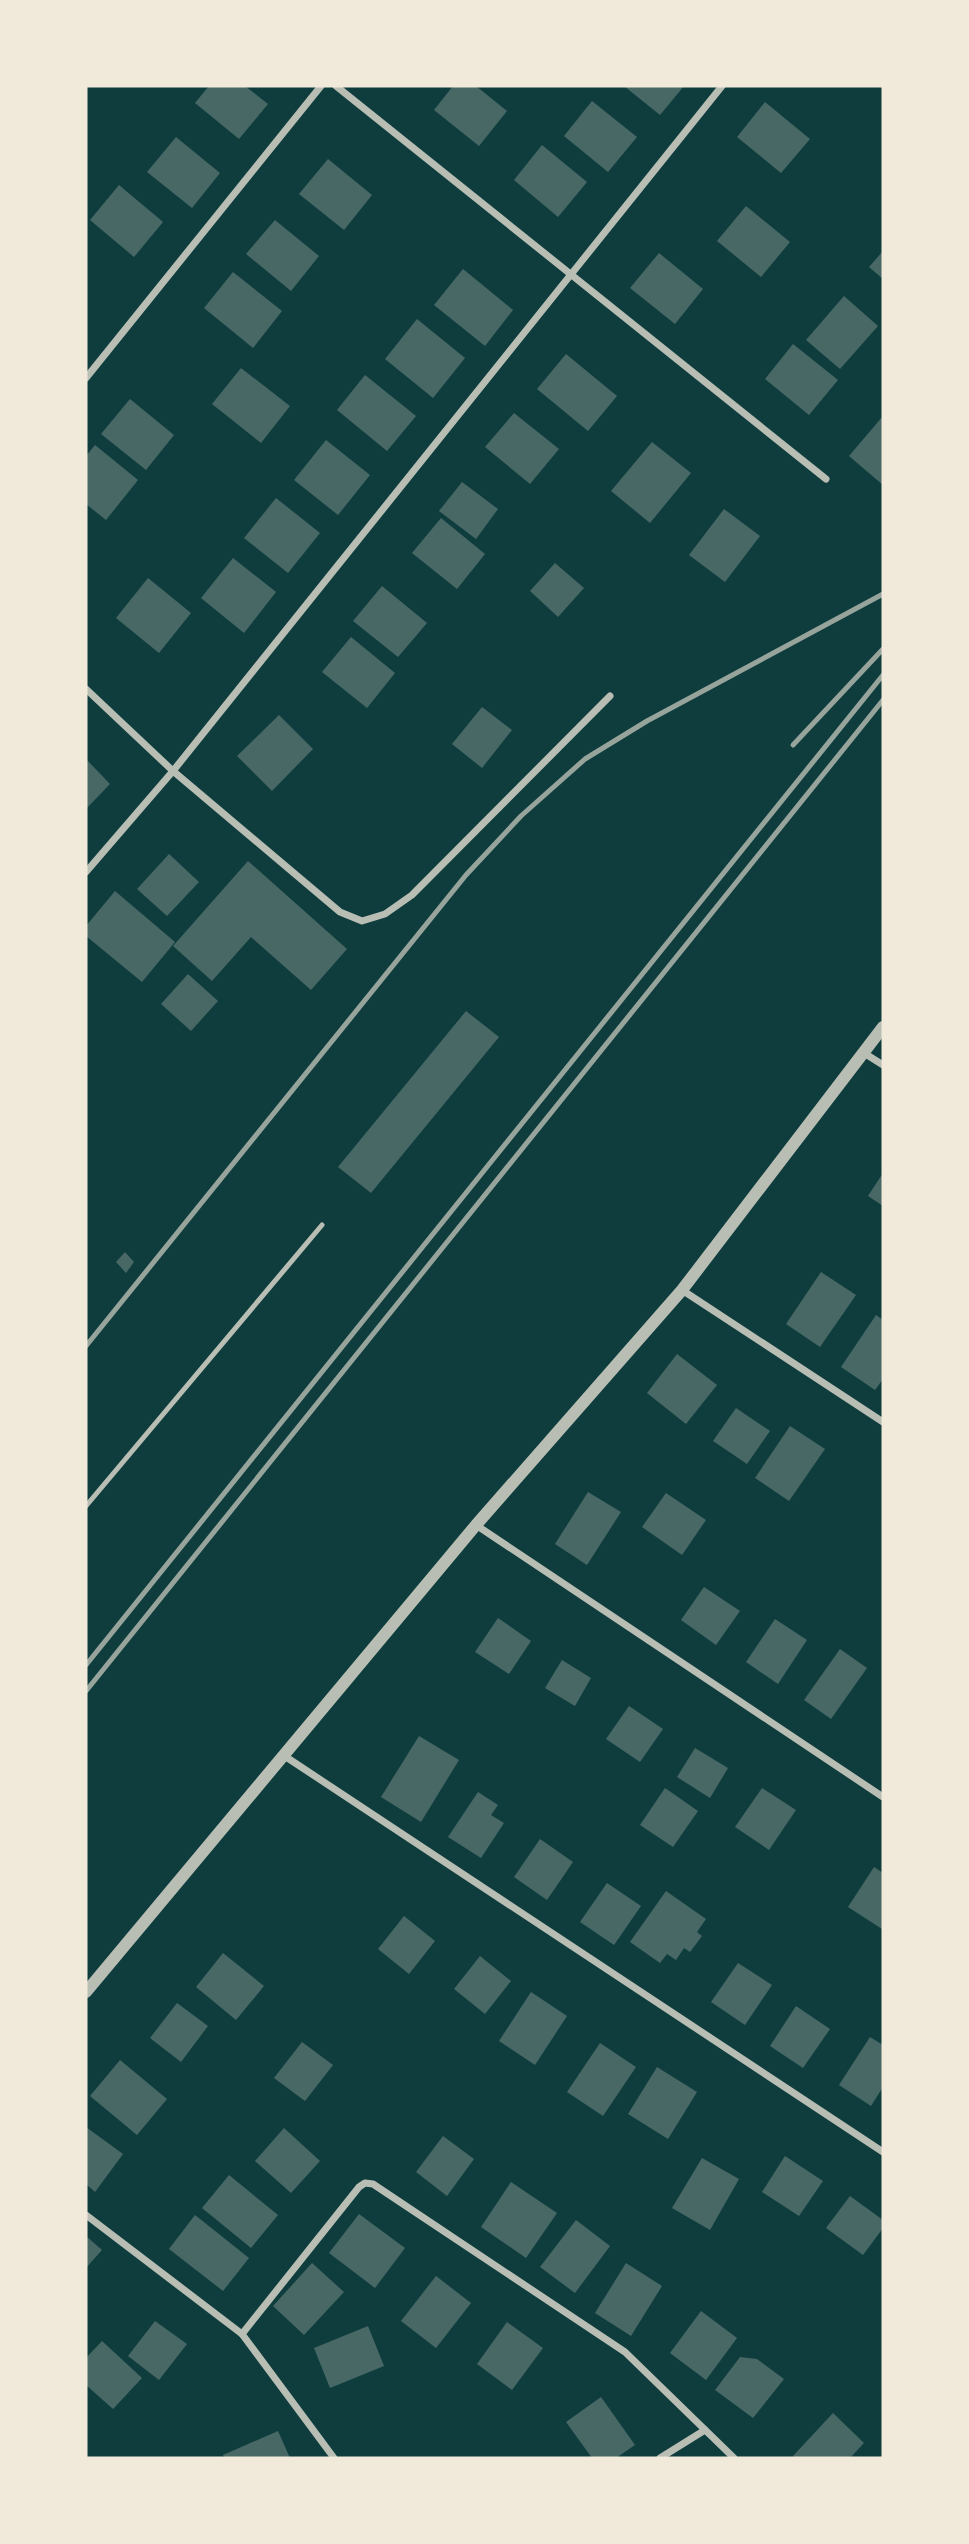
<svg xmlns="http://www.w3.org/2000/svg" width="969" height="2544" viewBox="0 0 969 2544" font-family="'Golos Text',sans-serif">
  <style>
    .building { fill: #486865 }
    .lines { fill: none; stroke-linecap: round; stroke-linejoin: round }
    .service { stroke: #b8beb3; stroke-width: 5 }
    .minor { stroke: #b8beb3; stroke-width: 7 }
    .tertiary { stroke: #b8beb3; stroke-width: 12 }
    .rail { stroke: #97a49c; stroke-width: 5 }
  </style>
  <rect width="100%" height="100%" fill="#0f3d3e"/>
  <!-- building -->
  <g class="building">
    <polygon points="209,86 245,86 268,104 239,139 195,103"/>
    <polygon points="453,86 476,86 507,111 479,146 434,110"/>
    <polygon points="624,86 684,86 660,115"/>
    <polygon points="592,101 637,137 608,172 564,136"/>
    <polygon points="765,102 810,139 781,173 737,137"/>
    <polygon points="176,137 220,173 192,208 147,172"/>
    <polygon points="542,145 587,182 558,217 514,180"/>
    <polygon points="328,159 372,195 344,230 299,194"/>
    <polygon points="119,185 163,222 134,257 90,220"/>
    <polygon points="746,206 790,242 761,277 717,241"/>
    <polygon points="275,220 319,256 291,291 246,254"/>
    <polygon points="883,251 883,279 869,267"/>
    <polygon points="659,253 703,289 675,324 630,288"/>
    <polygon points="463,269 513,310 485,346 434,305"/>
    <polygon points="233,272 282,311 253,348 204,308"/>
    <polygon points="844,296 878,326 840,369 806,340"/>
    <polygon points="417,319 465,358 433,398 385,359"/>
    <polygon points="793,344 838,380 809,415 765,379"/>
    <polygon points="566,354 617,396 588,431 537,389"/>
    <polygon points="241,368 290,406 261,443 212,404"/>
    <polygon points="365,375 416,416 387,451 337,410"/>
    <polygon points="130,399 174,435 146,470 101,434"/>
    <polygon points="514,413 559,449 530,484 485,447"/>
    <polygon points="883,416 883,485 849,456"/>
    <polygon points="326,440 370,475 338,515 294,480"/>
    <polygon points="652,442 691,473 650,523 611,491"/>
    <polygon points="95,445 138,480 106,520 86,504 86,456"/>
    <polygon points="462,482 498,509 476,539 439,511"/>
    <polygon points="276,498 320,533 288,573 244,538"/>
    <polygon points="724,509 760,536 725,582 689,555"/>
    <polygon points="441,518 485,554 457,589 412,553"/>
    <polygon points="233,558 276,592 244,633 201,598"/>
    <polygon points="555,563 584,588 558,617 530,591"/>
    <polygon points="148,578 191,613 159,653 116,618"/>
    <polygon points="382,586 427,623 398,657 353,621"/>
    <polygon points="351,637 395,673 367,708 322,672"/>
    <polygon points="482,707 512,730 482,768 452,744"/>
    <polygon points="279,715 313,749 272,791 237,756"/>
    <polygon points="86,759 110,784 86,809"/>
    <polygon points="169,854 199,882 167,916 137,889"/>
    <polygon points="248,861 347,949 311,990 251,937 212,981 173,946"/>
    <polygon points="115,891 175,942 142,982 86,936 86,926"/>
    <polygon points="188,974 218,1001 191,1031 161,1004"/>
    <polygon points="466,1011 499,1037 371,1193 338,1167"/>
    <polygon points="883,1173 883,1206 868,1196"/>
    <polygon points="125,1252 134,1262 126,1273 116,1262"/>
    <polygon points="821,1272 856,1295 820,1347 786,1324"/>
    <polygon points="876,1315 883,1320 883,1379 875,1390 841,1367"/>
    <polygon points="677,1354 717,1385 686,1424 647,1393"/>
    <polygon points="736,1408 770,1431 747,1464 713,1441"/>
    <polygon points="790,1426 825,1449 789,1501 755,1478"/>
    <polygon points="588,1492 621,1512 587,1565 555,1544"/>
    <polygon points="666,1493 706,1520 682,1555 642,1527"/>
    <polygon points="704,1587 740,1611 716,1645 681,1620"/>
    <polygon points="498,1618 531,1641 509,1674 475,1652"/>
    <polygon points="775,1619 807,1640 778,1684 746,1662"/>
    <polygon points="840,1649 867,1668 831,1719 804,1700"/>
    <polygon points="562,1660 591,1678 575,1706 545,1688"/>
    <polygon points="629,1706 663,1729 640,1762 606,1739"/>
    <polygon points="419,1736 459,1760 421,1822 381,1797"/>
    <polygon points="695,1748 728,1768 710,1798 677,1777"/>
    <polygon points="665,1788 698,1811 673,1847 640,1825"/>
    <polygon points="762,1788 796,1810 769,1850 735,1827"/>
    <polygon points="478,1792 498,1805 491,1815 504,1823 481,1858 448,1837"/>
    <polygon points="540,1839 573,1862 547,1900 514,1877"/>
    <polygon points="874,1867 883,1873 882,1929 848,1907"/>
    <polygon points="607,1883 641,1906 614,1945 580,1922"/>
    <polygon points="666,1891 706,1919 697,1932 702,1936 690,1952 684,1948 676,1960 667,1954 660,1963 630,1942"/>
    <polygon points="404,1916 435,1941 409,1974 378,1949"/>
    <polygon points="223,1953 264,1986 236,2020 196,1987"/>
    <polygon points="480,1956 511,1981 485,2014 454,1989"/>
    <polygon points="738,1963 772,1985 745,2025 711,2002"/>
    <polygon points="531,1992 567,2016 535,2065 499,2041"/>
    <polygon points="177,2003 208,2026 181,2062 150,2038"/>
    <polygon points="796,2006 830,2029 803,2068 770,2046"/>
    <polygon points="870,2037 883,2045 883,2087 871,2106 839,2085"/>
    <polygon points="302,2042 333,2065 305,2101 274,2078"/>
    <polygon points="600,2043 636,2067 603,2116 567,2092"/>
    <polygon points="120,2060 167,2099 137,2135 90,2096"/>
    <polygon points="657,2067 697,2092 668,2139 628,2114"/>
    <polygon points="86,2127 123,2154 95,2192 86,2184"/>
    <polygon points="284,2128 320,2161 291,2193 255,2161"/>
    <polygon points="443,2136 474,2159 447,2196 416,2172"/>
    <polygon points="785,2156 823,2181 799,2216 762,2192"/>
    <polygon points="702,2158 739,2179 710,2230 672,2208"/>
    <polygon points="229,2175 278,2215 251,2248 202,2208"/>
    <polygon points="511,2182 557,2213 526,2258 481,2227"/>
    <polygon points="850,2196 883,2220 883,2228 863,2255 826,2228"/>
    <polygon points="359,2214 405,2248 375,2288 329,2253"/>
    <polygon points="195,2215 249,2258 223,2291 169,2249"/>
    <polygon points="576,2220 610,2246 575,2293 540,2267"/>
    <polygon points="86,2236 102,2250 86,2268"/>
    <polygon points="312,2263 344,2292 304,2335 273,2306"/>
    <polygon points="626,2263 662,2286 631,2336 595,2313"/>
    <polygon points="436,2276 471,2303 436,2348 401,2321"/>
    <polygon points="701,2311 737,2338 706,2380 670,2353"/>
    <polygon points="155,2321 187,2344 159,2380 128,2356"/>
    <polygon points="507,2322 543,2348 512,2390 477,2364"/>
    <polygon points="368,2326 384,2366 330,2388 314,2348"/>
    <polygon points="102,2341 142,2378 113,2409 86,2385 86,2358"/>
    <polygon points="740,2357 757,2359 784,2379 753,2418 715,2390"/>
    <polygon points="601,2397 635,2445 616,2458 592,2458 566,2422"/>
    <polygon points="833,2413 864,2443 850,2458 795,2458 793,2456"/>
    <polygon points="278,2431 290,2458 224,2458 223,2455"/>
  </g>
  <g class="lines">
    <!-- service -->
    <polyline class="service" points="86,1506 322,1225"/>
    <!-- minor -->
    <g class="minor">
      <polyline points="336,86 826,479"/>
      <polyline points="86,378 321,86"/>
      <polyline points="86,689 173,771 340,912 362,921 385,914 412,895 610,696"/>
      <polyline points="86,872 173,771 722,86"/>
      <polyline points="864,1053 883,1065"/>
      <polyline points="682,1290 883,1422"/>
      <polyline points="476,1525 883,1797"/>
      <polyline points="283,1755 883,2152"/>
      <polyline points="86,2215 242,2334 334,2458"/>
      <polyline points="242,2334 359,2187 365,2183 373,2184 625,2352 734,2458"/>
      <polyline points="660,2458 705,2430"/>
    </g>
    <!-- tertiary -->
    <polyline class="tertiary" points="86,1992 476,1525 682,1290 883,1027"/>
    <!-- rail -->
    <g class="rail">
      <polyline points="793,745 883,649"/>
      <polyline points="86,1346 466,875 521,816 585,759 647,721 883,594"/>
      <polyline points="86,1665 883,675"/>
      <polyline points="86,1691 883,700"/>
    </g>
  </g>
  <!-- border -->
  <rect width="969" height="2544" fill="none" stroke="#f1e9da" stroke-width="175"/>
</svg>
